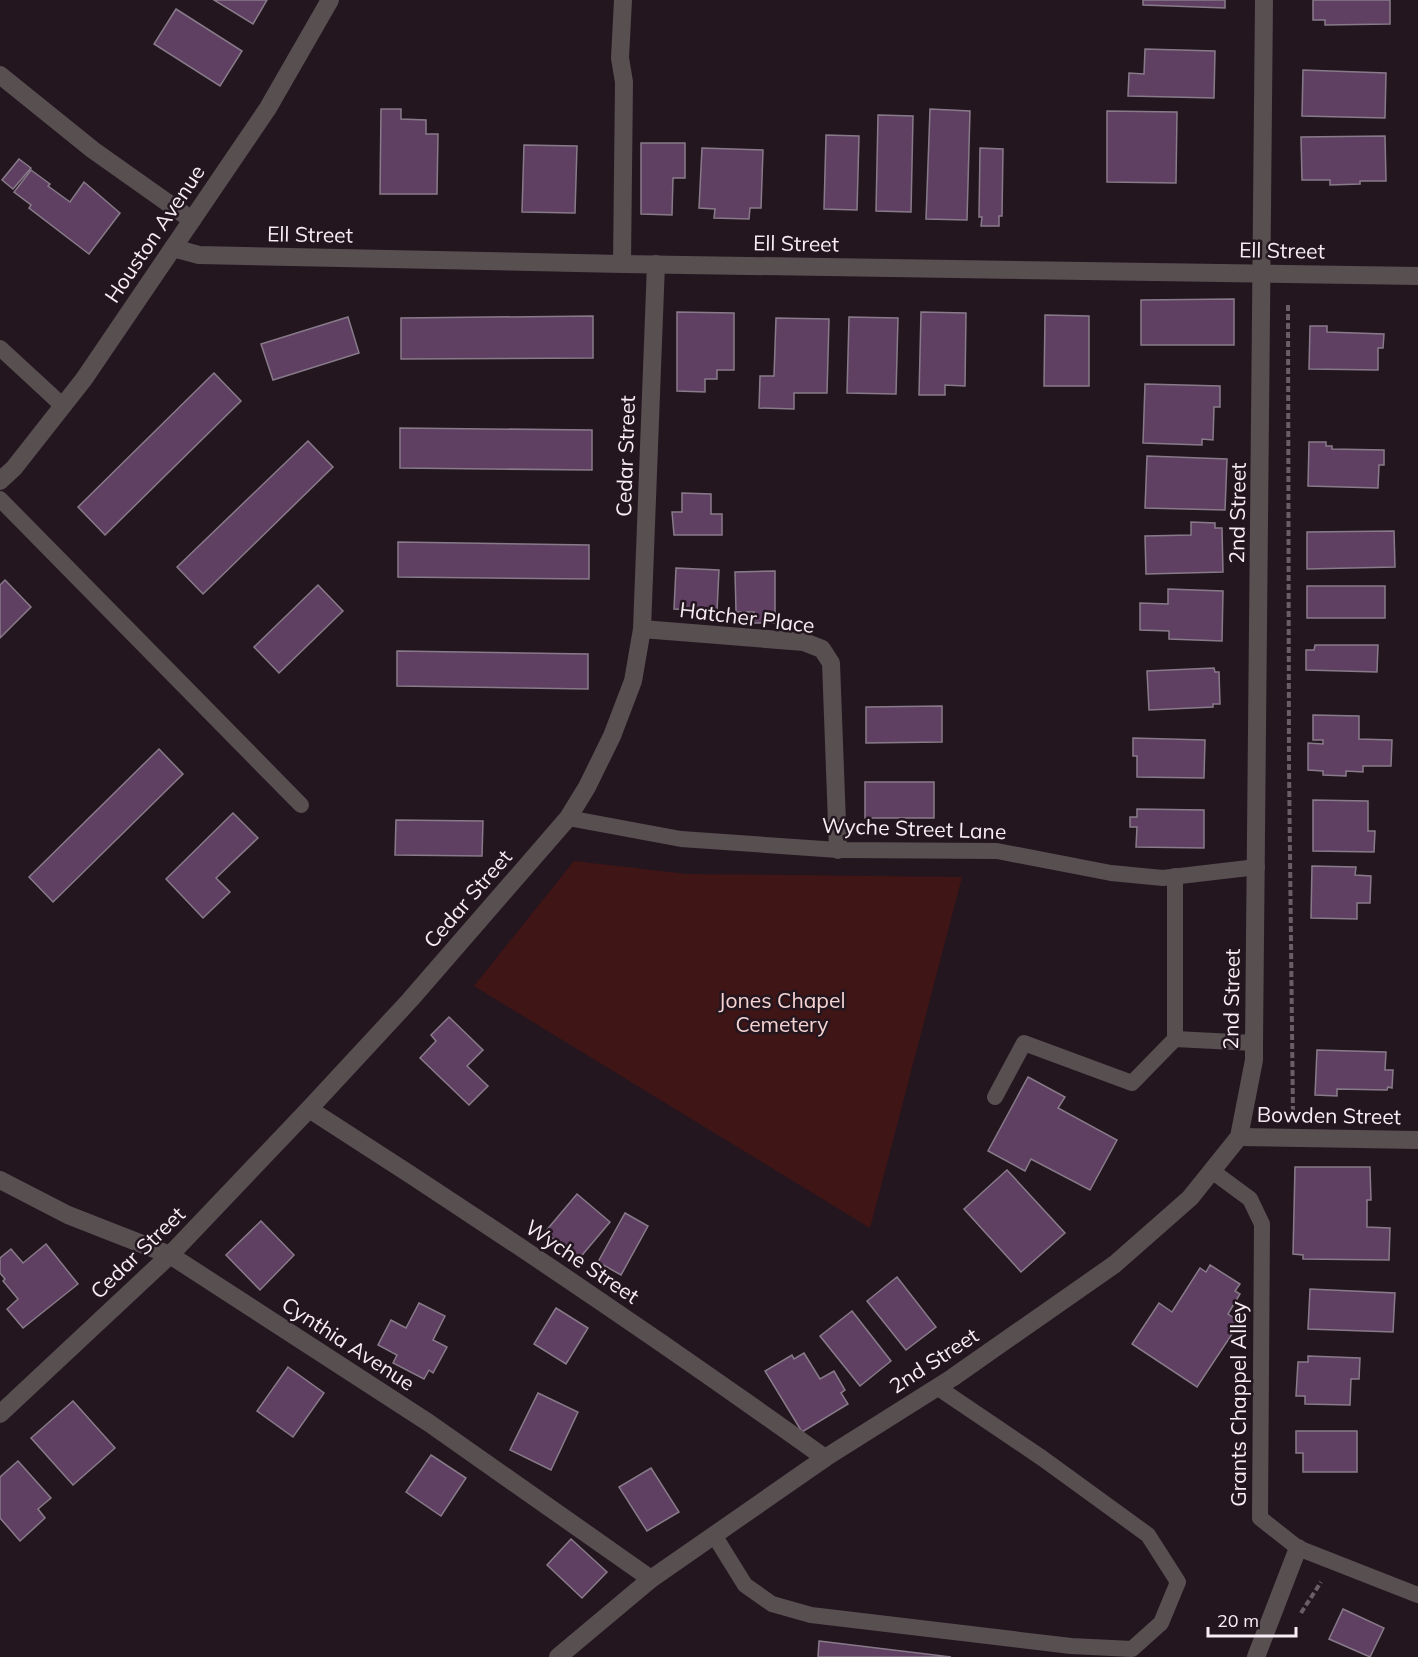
<svg xmlns="http://www.w3.org/2000/svg" width="1418" height="1657" viewBox="0 0 1418 1657" font-family="Mulish,sans-serif">
  <style>
    .green { fill: #3f1516 }
    .building { fill: #5f4063; stroke: #887b89; stroke-width: 1.5 }
    .lines { fill: none; stroke-linecap: round; stroke-linejoin: round }
    .path { stroke: #6a5d65; stroke-width: 4; stroke-dasharray: 6 3; stroke-linecap: butt }
    .service { stroke: #584f51; stroke-width: 16 }
    .minor { stroke: #584f51; stroke-width: 18 }
    .tertiary { stroke: #584f51; stroke-width: 18 }
    .labels { text-anchor: middle; stroke-width: 5; stroke-linejoin: round; paint-order: stroke }
    .street-label { font-size: 21px; fill: #f8edf3; stroke: #24161f }
    .park-label { font-size: 21px; fill: #f6d3d1; stroke: #24161f }
  </style>
  <rect width="100%" height="100%" fill="#24161f"/>
  <!-- green -->
  <polygon class="green" points="574,861 687,874 962,877 870,1228 474,986"/>
  <!-- building -->
  <g class="building">
    <polygon points="214,0 267,0 253,24"/>
    <polygon points="1143,0 1225,0 1225,8 1143,5"/>
    <polygon points="1313,0 1390,0 1390,24 1325,25 1325,20 1313,20"/>
    <polygon points="176,9 242,51 220,86 154,44"/>
    <polygon points="1145,49 1215,51 1214,98 1128,96 1129,73 1144,74"/>
    <polygon points="1303,70 1386,73 1385,118 1302,116"/>
    <polygon points="381,109 401,109 401,119 426,120 426,134 438,134 437,194 380,194"/>
    <polygon points="930,109 970,111 967,220 926,219"/>
    <polygon points="1107,111 1177,112 1176,183 1107,182"/>
    <polygon points="878,115 913,116 911,212 876,211"/>
    <polygon points="826,135 859,136 857,210 824,209"/>
    <polygon points="1385,136 1386,181 1360,181 1360,184 1330,185 1330,180 1302,180 1301,137"/>
    <polygon points="641,143 685,143 685,178 673,178 672,215 641,214"/>
    <polygon points="524,145 577,146 575,213 522,212"/>
    <polygon points="702,148 763,150 761,208 750,208 749,219 714,218 715,209 699,208"/>
    <polygon points="980,148 1003,149 1002,216 999,216 999,226 981,226 982,217 979,217"/>
    <polygon points="19,159 31,168 13,189 2,180"/>
    <polygon points="31,170 50,184 48,186 70,202 84,182 120,213 89,254 29,208 31,205 14,192"/>
    <polygon points="1234,299 1234,345 1141,345 1141,300"/>
    <polygon points="677,312 734,313 734,370 717,370 717,379 705,379 705,392 677,391"/>
    <polygon points="921,312 966,313 965,386 945,385 945,395 919,395"/>
    <polygon points="1045,315 1089,316 1089,386 1044,386"/>
    <polygon points="593,316 593,358 401,359 401,318"/>
    <polygon points="348,317 359,353 273,380 261,344"/>
    <polygon points="849,317 898,318 896,394 847,393"/>
    <polygon points="776,318 829,319 827,393 794,393 794,409 759,408 760,376 774,376"/>
    <polygon points="1310,326 1327,326 1327,332 1384,334 1383,348 1378,348 1378,370 1309,369"/>
    <polygon points="214,373 241,401 105,535 78,507"/>
    <polygon points="1145,384 1220,386 1220,407 1214,407 1213,440 1202,439 1202,445 1143,443"/>
    <polygon points="400,428 592,430 592,470 400,468"/>
    <polygon points="308,441 333,467 203,594 177,567"/>
    <polygon points="1309,442 1326,442 1326,446 1332,446 1332,449 1384,450 1384,465 1379,465 1378,488 1308,486"/>
    <polygon points="1147,456 1227,459 1225,510 1145,508"/>
    <polygon points="682,493 711,494 711,514 722,514 722,535 674,535 672,512 682,512"/>
    <polygon points="1191,522 1215,523 1215,528 1222,528 1223,572 1146,574 1145,536 1191,535"/>
    <polygon points="1394,531 1395,567 1307,569 1307,532"/>
    <polygon points="398,542 589,545 589,579 398,577"/>
    <polygon points="676,568 719,570 717,611 674,609"/>
    <polygon points="775,571 775,623 754,623 754,612 736,612 735,572"/>
    <polygon points="5,580 31,607 0,638 0,585"/>
    <polygon points="318,585 343,611 279,673 254,647"/>
    <rect x="1307" y="586" width="78" height="32"/>
    <polygon points="1168,589 1223,591 1222,641 1169,639 1169,631 1140,630 1140,603 1168,604"/>
    <polygon points="1315,645 1378,645 1377,672 1306,670 1306,650 1314,650"/>
    <polygon points="397,651 588,654 588,689 397,686"/>
    <polygon points="1214,668 1215,672 1219,672 1220,704 1213,704 1213,707 1149,710 1147,671"/>
    <polygon points="942,706 942,742 866,743 866,707"/>
    <polygon points="1313,715 1359,716 1359,739 1392,740 1391,766 1363,766 1363,772 1346,771 1346,776 1323,775 1323,771 1308,770 1308,743 1323,744 1323,740 1313,740"/>
    <polygon points="1133,738 1205,740 1204,778 1137,777 1137,756 1133,756"/>
    <polygon points="159,749 183,774 53,902 29,877"/>
    <rect x="865" y="782" width="69" height="36"/>
    <polygon points="1313,800 1368,801 1368,831 1375,831 1374,852 1313,851"/>
    <polygon points="1137,809 1204,810 1204,848 1136,847 1137,827 1130,827 1130,817 1137,817"/>
    <polygon points="233,813 258,838 216,878 230,892 203,918 166,879"/>
    <polygon points="396,820 483,821 482,856 395,855"/>
    <polygon points="1312,866 1356,867 1355,875 1371,876 1370,903 1357,903 1357,919 1311,918"/>
    <polygon points="449,1017 483,1050 467,1066 488,1086 469,1105 420,1058 436,1041 431,1035"/>
    <polygon points="1317,1050 1386,1052 1385,1070 1393,1070 1392,1088 1388,1087 1387,1090 1337,1089 1337,1096 1315,1095"/>
    <polygon points="1028,1077 1065,1097 1058,1108 1117,1140 1090,1190 1031,1159 1025,1171 988,1151"/>
    <polygon points="1295,1167 1370,1167 1371,1200 1367,1200 1367,1227 1390,1228 1389,1260 1303,1259 1303,1255 1293,1254"/>
    <polygon points="1007,1170 1065,1233 1021,1272 964,1209"/>
    <polygon points="577,1194 610,1222 578,1260 545,1232"/>
    <polygon points="625,1213 648,1226 621,1275 598,1262"/>
    <polygon points="261,1221 294,1255 260,1290 226,1255"/>
    <polygon points="46,1244 78,1284 23,1328 7,1309 18,1299 3,1281 5,1279 0,1273 0,1258 11,1249 23,1263"/>
    <polygon points="1210,1265 1240,1284 1235,1291 1240,1294 1228,1314 1240,1322 1197,1387 1132,1344 1159,1303 1172,1312 1200,1268 1206,1272"/>
    <polygon points="897,1277 936,1327 906,1350 867,1301"/>
    <polygon points="1310,1289 1395,1293 1393,1332 1308,1329"/>
    <polygon points="419,1303 445,1316 433,1340 447,1347 433,1373 429,1370 424,1379 393,1363 397,1355 378,1345 391,1320 406,1328"/>
    <polygon points="556,1308 588,1328 566,1364 534,1344"/>
    <polygon points="852,1311 891,1361 860,1386 820,1336"/>
    <polygon points="804,1353 820,1379 834,1371 845,1390 841,1393 848,1404 802,1432 765,1371 792,1355 794,1359"/>
    <polygon points="1308,1356 1360,1358 1359,1379 1351,1379 1350,1405 1305,1404 1305,1396 1296,1396 1298,1362 1308,1362"/>
    <polygon points="288,1367 324,1393 293,1437 257,1411"/>
    <polygon points="538,1393 578,1412 551,1470 510,1450"/>
    <polygon points="73,1401 115,1448 73,1485 31,1438"/>
    <polygon points="1296,1431 1357,1431 1357,1472 1303,1472 1303,1453 1296,1453"/>
    <polygon points="431,1455 466,1478 441,1516 406,1492"/>
    <polygon points="18,1461 51,1498 38,1509 45,1518 20,1541 0,1518 0,1477"/>
    <polygon points="651,1468 679,1512 647,1531 619,1487"/>
    <polygon points="571,1539 607,1572 582,1598 547,1565"/>
    <polygon points="1343,1609 1384,1628 1370,1657 1329,1639"/>
    <polygon points="819,1641 951,1657 818,1657"/>
  </g>
  <g class="lines">
    <!-- path -->
    <g class="path">
      <polyline points="1288,305 1289,766 1293,1116"/>
      <polyline points="1301,1613 1321,1582"/>
    </g>
    <!-- service -->
    <g class="service">
      <polyline points="0,348 63,406"/>
      <polyline points="0,499 301,805"/>
      <polyline points="568,818 681,839 838,850 997,851 1111,873 1163,878 1257,867"/>
      <polyline points="1175,1039 1175,876"/>
      <polyline points="995,1097 1024,1043 1132,1083 1175,1039 1254,1043"/>
      <polyline points="1212,1171 1250,1199 1262,1224 1260,1518 1298,1548 1418,1595"/>
      <polyline points="714,1535 745,1585 772,1604 811,1615 1071,1646 1132,1649 1161,1623 1178,1582 1148,1535 1042,1458 937,1387"/>
    </g>
    <!-- minor -->
    <g class="minor">
      <polyline points="0,75 93,150 192,220"/>
      <polyline points="173,248 199,255 622,264 1418,276"/>
      <polyline points="622,264 624,82 620,58 623,0"/>
      <polyline points="642,629 804,642 822,649 831,663 838,850"/>
      <path d="M309,1109C484,1221 656,1337 825,1458"/>
      <polyline points="1239,1137 1418,1140"/>
      <polyline points="0,1180 68,1215 170,1255 429,1423 651,1579"/>
      <polyline points="0,1414 170,1255 309,1109 410,1000 568,818 587,787 612,736 633,681 642,629 656,264"/>
      <polyline points="558,1657 651,1579 825,1458 952,1378 1115,1264 1190,1198 1239,1137 1254,1060 1254,1043 1264,0"/>
      <polyline points="1256,1657 1298,1548"/>
    </g>
    <!-- tertiary -->
    <polyline class="tertiary" points="0,481 14,468 84,379 268,108 330,0"/>
  </g>
  <g class="labels">
    <!-- street labels -->
    <g class="street-label">
      <text transform="translate(155 234) rotate(-56)" y="7">Houston Avenue</text>
      <text transform="translate(310 235) rotate(1)" y="7">Ell Street</text>
      <text transform="translate(796 244) rotate(1)" y="7">Ell Street</text>
      <text transform="translate(1282 251) rotate(1)" y="7">Ell Street</text>
      <text transform="translate(626 456) rotate(-88)" y="7">Cedar Street</text>
      <text transform="translate(1238 513) rotate(-89)" y="7">2nd Street</text>
      <text transform="translate(747 618) rotate(7)" y="7">Hatcher Place</text>
      <text transform="translate(914 829) rotate(2)" y="7">Wyche Street Lane</text>
      <text transform="translate(468 899) rotate(-49)" y="7">Cedar Street</text>
      <text transform="translate(1232 999) rotate(-89)" y="7">2nd Street</text>
      <text transform="translate(1329 1116) rotate(1)" y="7">Bowden Street</text>
      <text transform="translate(138 1253) rotate(-44)" y="7">Cedar Street</text>
      <text transform="translate(582 1262) rotate(34)" y="7">Wyche Street</text>
      <text transform="translate(348 1344) rotate(33)" y="7">Cynthia Avenue</text>
      <text transform="translate(934 1361) rotate(-33)" y="7">2nd Street</text>
      <text transform="translate(1239 1404) rotate(-90)" y="7">Grants Chappel Alley</text>
    </g>
    <!-- park labels -->
    <g class="park-label">
      <text x="782" y="1008">Jones Chapel<tspan x="782" dy="24">Cemetery</tspan></text>
    </g>
  </g>
  <!-- scale -->
  <path d="M1208 1627v9h88v-9" fill="none" stroke="#f8edf3" stroke-width="3"/>
  <text x="1217" y="1627" font-size="18" fill="#f8edf3" stroke="#24161f" stroke-width="4.5" paint-order="stroke">20 m</text>
</svg>
